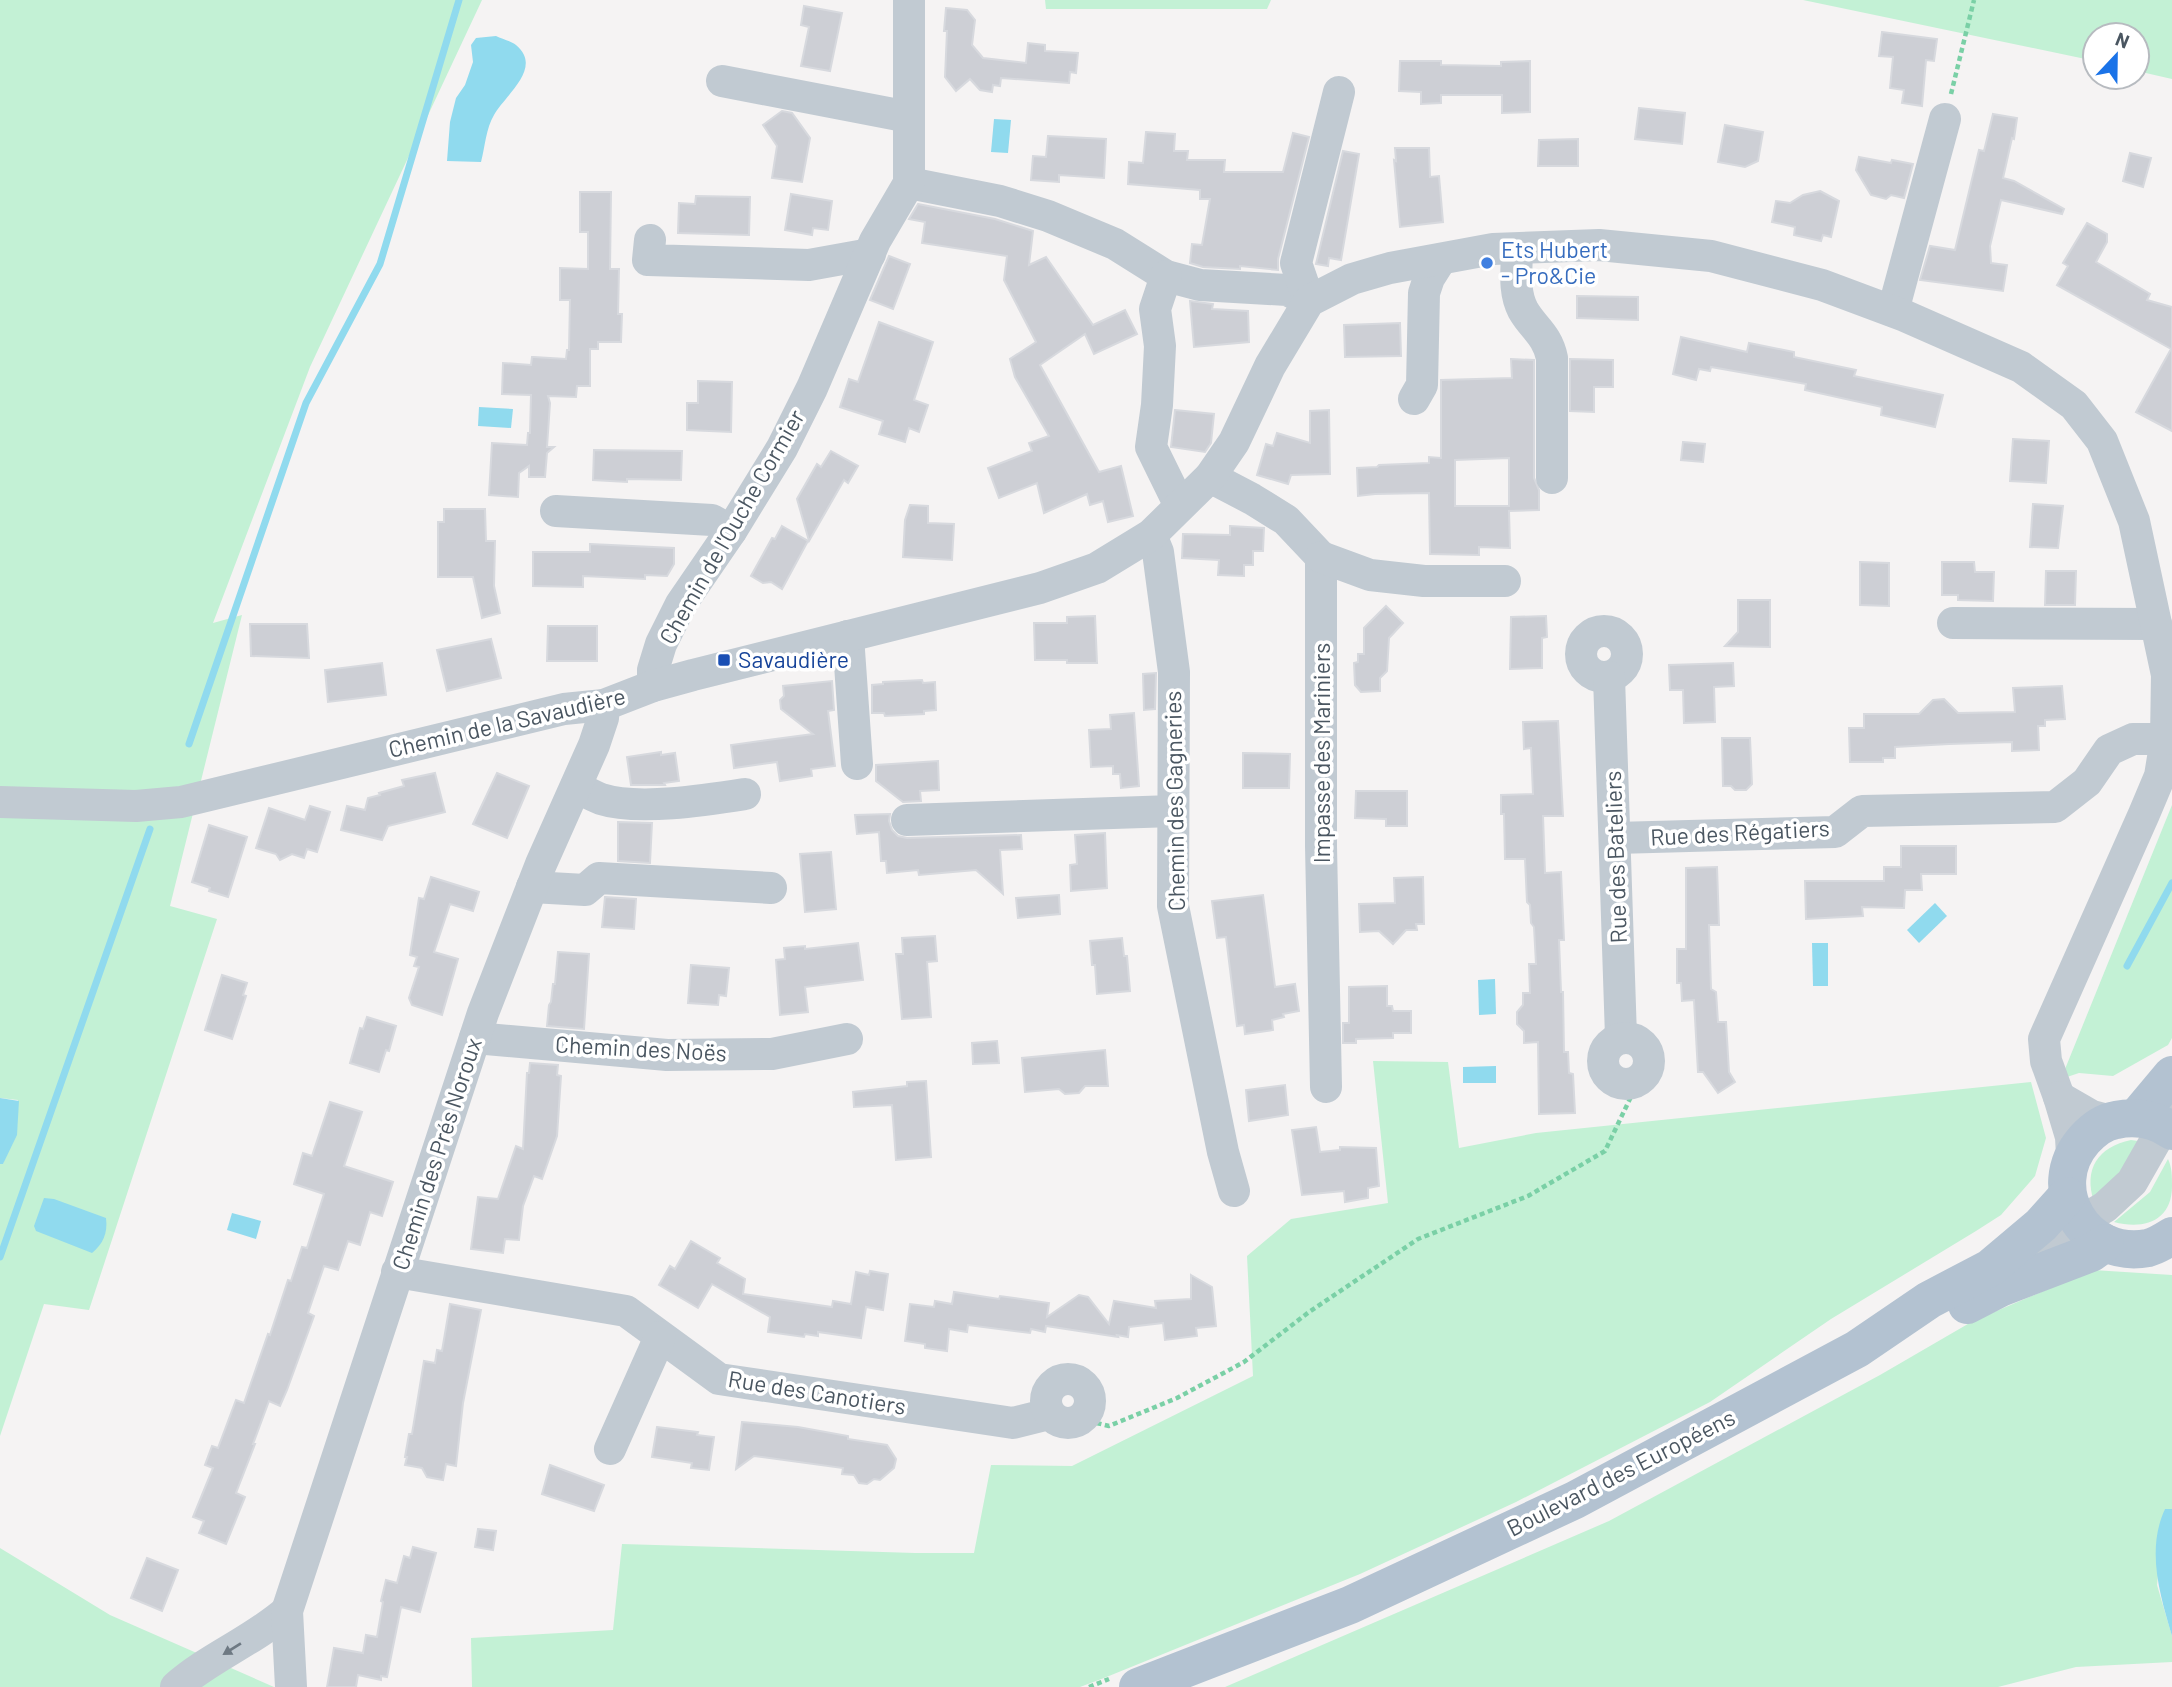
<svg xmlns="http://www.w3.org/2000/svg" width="2172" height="1687" viewBox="0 0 2172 1687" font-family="Barlow,sans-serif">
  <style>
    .green { fill: #c3f1d5 }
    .water { fill: #90daee }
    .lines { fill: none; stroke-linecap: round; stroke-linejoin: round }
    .stream { stroke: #90daee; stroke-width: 7 }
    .building { fill: #cdcfd5; stroke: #d7d9de; stroke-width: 2; fill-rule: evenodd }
    .path { stroke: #7ad0a6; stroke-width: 4.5; stroke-dasharray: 5 3.5; stroke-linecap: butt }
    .minor { stroke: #c1cad2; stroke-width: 32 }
    .major { stroke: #b3c2d1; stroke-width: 38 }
    .oneway { fill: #6e7983 }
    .shop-dot { fill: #3f7fe0; stroke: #fff; stroke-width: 2.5 }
    .transit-dot { fill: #1a4fb4; stroke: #fff; stroke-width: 2.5 }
    .labels { text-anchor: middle; stroke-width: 7; stroke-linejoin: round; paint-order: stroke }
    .shop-label { font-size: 23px; fill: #366cbe; stroke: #fff; text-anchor: start }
    .street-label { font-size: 23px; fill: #4a5661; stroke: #fff }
    .transit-label { font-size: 23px; fill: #164399; stroke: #fff; text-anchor: start }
  </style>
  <rect width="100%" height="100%" fill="#f5f3f3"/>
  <!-- green -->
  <g class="green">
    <polygon points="0,0 482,0 310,367 213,623 242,615 170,906 217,919 89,1310 44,1304 0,1436 0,1164 3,1164 18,1100 0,1098"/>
    <polygon points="1045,0 1271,0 1267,9 1046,9"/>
    <polygon points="1803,0 2172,0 2172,79 2137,71 2137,35 2095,35 2095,61"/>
    <polygon points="2172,805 2172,1038 2168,1045 2113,1076 2079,1073 2061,1079"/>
    <polygon points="1373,1061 1448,1062 1459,1148 1536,1133 2031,1082 2046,1138 2035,1176 2001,1215 1976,1231 1831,1319 1710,1402 1516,1502 1360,1574 1104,1678 1080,1687 472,1687 471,1638 613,1630 622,1544 915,1553 974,1553 991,1465 1072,1466 1253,1376 1247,1256 1291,1219 1388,1203"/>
    <path d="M2131,1140L2145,1142L2094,1202C2083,1169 2098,1147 2131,1140Z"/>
    <path d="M2168,1159C2172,1168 2172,1175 2172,1186C2172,1221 2144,1230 2114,1222L2150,1192Z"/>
    <polygon points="2093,1270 2172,1275 2172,1509 2165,1509 2157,1585 2172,1636 2172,1662 2076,1667 1998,1687 1225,1687 1609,1521 1880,1375 1973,1321"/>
    <polygon points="0,1548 110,1615 274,1687 0,1687"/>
  </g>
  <!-- water -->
  <g class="water">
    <path d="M496,36C502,39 511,41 516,45C544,68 504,96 494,115C486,128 485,147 481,162L447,161L450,122L456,98L465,85L473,62L471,45L476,38Z"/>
    <polygon points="994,119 1011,120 1008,153 991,152"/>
    <polygon points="479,407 513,409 511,428 478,426"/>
    <polygon points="1935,903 1947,916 1919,943 1907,930"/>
    <polygon points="1812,943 1828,943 1828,986 1813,986"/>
    <polygon points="1495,979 1496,1014 1479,1015 1478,980"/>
    <polygon points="1496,1066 1496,1083 1463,1083 1463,1067"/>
    <polygon points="0,1098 19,1101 17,1135 3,1164 0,1164"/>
    <path d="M44,1198L54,1199L106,1218C108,1233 103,1244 92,1253L36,1231L34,1226Z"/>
    <polygon points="232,1213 261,1221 256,1239 227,1230"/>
    <path d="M2165,1509H2172V1636C2160,1595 2146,1550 2165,1509Z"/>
  </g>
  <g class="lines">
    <!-- stream -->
    <g class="stream">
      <polyline points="189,744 306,403 380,264 459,0"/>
      <polyline points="2127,966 2172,883"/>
      <polyline points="0,1257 150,829"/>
    </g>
  </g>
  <!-- building -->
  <g class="building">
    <polygon points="804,6 842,13 830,71 801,66 809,27 801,25"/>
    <polygon points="946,8 967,10 975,20 972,45 983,58 1026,63 1028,43 1045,45 1045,51 1078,53 1076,73 1070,72 1069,83 1001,78 1000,86 993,85 992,92 980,90 970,79 956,91 945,77 947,31 944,31"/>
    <polygon points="1882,32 1937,39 1934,61 1926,60 1922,106 1902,103 1904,90 1890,88 1893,57 1879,56"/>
    <polygon points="1400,61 1441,61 1441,65 1501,66 1501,62 1530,61 1530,112 1502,113 1502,95 1441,95 1441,103 1421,104 1421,92 1399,91"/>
    <polygon points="1639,108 1685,113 1682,144 1635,139"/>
    <polygon points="782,111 792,113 810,138 802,182 772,178 777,146 763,125"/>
    <polygon points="1993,114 2017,118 2014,139 2012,138 2003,178 2014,181 2064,209 2062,214 2001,200 1990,246 1991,263 2007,265 2003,291 1920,280 1930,246 1955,250 1979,150 1984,151"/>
    <polygon points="1725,125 1763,132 1758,161 1745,167 1718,162"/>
    <polygon points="1146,132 1175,134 1174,151 1188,151 1187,160 1225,160 1224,172 1283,172 1293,133 1309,137 1278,259 1278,270 1240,266 1240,269 1203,267 1190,263 1192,244 1202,245 1210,199 1200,199 1200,190 1128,184 1129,162 1143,163"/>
    <polygon points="1048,136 1106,139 1104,178 1059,175 1059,182 1031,180 1033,156 1046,157"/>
    <polygon points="1578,139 1578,166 1538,166 1539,140"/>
    <polygon points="1395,148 1429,148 1430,177 1439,176 1443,222 1400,227 1394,160 1396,161"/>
    <polygon points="1343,151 1359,154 1341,260 1329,258 1328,266 1316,264"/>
    <polygon points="2130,153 2151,158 2143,187 2123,181"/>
    <polygon points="1859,157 1891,163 1892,160 1913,164 1904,198 1891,195 1886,199 1871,195 1856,170"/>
    <polygon points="1820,191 1839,201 1831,237 1823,235 1821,241 1794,235 1795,227 1772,222 1776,201 1790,203 1803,195"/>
    <polygon points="580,192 611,192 610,269 619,269 618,314 622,314 621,342 598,342 598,349 590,349 590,386 577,386 576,397 548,396 550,403 547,447 554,447 547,453 545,477 529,477 529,466 519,473 518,497 489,495 492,443 527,445 528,433 530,433 531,395 502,394 503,363 531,365 532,357 534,357 566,359 567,350 569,350 570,300 560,300 560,268 588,269 588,232 580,232"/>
    <polygon points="791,194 832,201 828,230 813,228 812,235 785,230"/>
    <polygon points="696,196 750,197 749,235 678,233 679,203 695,204"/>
    <polygon points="918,204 995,219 1033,231 1029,265 1046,257 1093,325 1125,310 1137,334 1094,354 1085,334 1040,365 1099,472 1121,466 1133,516 1108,522 1103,501 1090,505 1087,494 1044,513 1037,483 999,498 988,468 1032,451 1029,443 1049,436 1015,377 1010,359 1036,342 1004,280 1007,256 922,243 925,222 909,219"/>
    <polygon points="2087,223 2107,234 2107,242 2096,262 2150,294 2147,300 2172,307 2172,431 2136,412 2171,349 2057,285 2068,266 2063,263"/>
    <polygon points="889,256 910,264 893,309 870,300"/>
    <polygon points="1577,296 1638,297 1638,320 1577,318"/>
    <polygon points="1190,301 1213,304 1212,309 1248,311 1249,342 1194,347"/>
    <polygon points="879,322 933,342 914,400 928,405 919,432 909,428 905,442 879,434 883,421 840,407 849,379 858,382"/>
    <polygon points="1400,323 1401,356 1345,357 1344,325"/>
    <polygon points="1681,337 1747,352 1749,343 1794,352 1794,357 1856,370 1854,376 1943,395 1935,427 1881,415 1882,407 1805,390 1806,384 1711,367 1710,371 1699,369 1696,380 1673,374"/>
    <path d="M1511,359L1534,360V478L1539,490V510L1509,511L1510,548L1479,547V555L1430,554L1429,493L1375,494L1358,496L1357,468L1377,467L1379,465L1429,463V457L1441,458V380L1512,378ZM1509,458V506H1455V460Z"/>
    <polygon points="1570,359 1613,360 1613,387 1594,387 1594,412 1570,411"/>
    <polygon points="698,381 732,382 731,432 687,430 687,403 698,403"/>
    <polygon points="1175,410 1214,414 1211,443 1205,452 1171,447"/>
    <polygon points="1329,410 1330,474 1291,475 1288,484 1257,475 1266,444 1273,446 1277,433 1310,443 1310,411"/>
    <polygon points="2013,439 2049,441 2046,483 2010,481"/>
    <polygon points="1683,442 1705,444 1703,462 1681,460"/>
    <polygon points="594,450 682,451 681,480 627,479 627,482 593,480"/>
    <polygon points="831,451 858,466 848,483 844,480 809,541 797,499 817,464 821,467"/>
    <polygon points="2033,504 2063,506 2058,548 2030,547"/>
    <polygon points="910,505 928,506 928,523 954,524 952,560 903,557 905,520"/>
    <polygon points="444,509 485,509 486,541 495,541 494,586 500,613 482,618 473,577 438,577 438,522 444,522"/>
    <polygon points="782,526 808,541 782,589 771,582 763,583 751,576 772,538 775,539"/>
    <polygon points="1230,526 1264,528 1263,551 1253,551 1253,565 1244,565 1244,576 1218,575 1219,560 1182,558 1183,534 1230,535"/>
    <polygon points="590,544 674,548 674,564 667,576 645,575 645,579 583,576 583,587 533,586 533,552 590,552"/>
    <polygon points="1860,562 1889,563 1889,606 1860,605"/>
    <polygon points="1942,562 1974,562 1975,572 1994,572 1993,601 1958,600 1958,595 1942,595"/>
    <polygon points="2046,571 2076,571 2075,605 2045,605"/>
    <polygon points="1738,600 1770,600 1770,647 1725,646 1738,632"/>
    <polygon points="1386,606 1403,623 1389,638 1387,671 1380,678 1380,691 1361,692 1355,685 1354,663 1358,662 1358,654 1364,654 1364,628"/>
    <polygon points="1095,616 1097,663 1067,663 1067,660 1035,660 1034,623 1067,623 1067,617"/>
    <polygon points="1546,616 1547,637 1542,638 1542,668 1510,669 1511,617"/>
    <polygon points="250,624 307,624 309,658 251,656"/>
    <polygon points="548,626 597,626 597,661 547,661"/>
    <polygon points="491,639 501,678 447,691 437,650"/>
    <polygon points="382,663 386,695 328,702 325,670"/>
    <polygon points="1733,663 1734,686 1714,687 1715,722 1684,723 1683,690 1670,690 1669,665"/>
    <polygon points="1156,673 1155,709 1144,710 1143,674"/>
    <polygon points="922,680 923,683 935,682 936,710 924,711 924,714 885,716 884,713 872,713 872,685 883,684 883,682"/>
    <polygon points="832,681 834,710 828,711 835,766 811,769 812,776 780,781 777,762 734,768 731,745 813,734 781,709 780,700 784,696 783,686"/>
    <polygon points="2062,686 2065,719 2045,720 2045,726 2038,726 2039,750 2012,751 2012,742 1949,744 1895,747 1895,758 1883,758 1883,762 1850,762 1849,728 1864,728 1864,714 1919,714 1933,700 1944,699 1958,713 2015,712 2013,688"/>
    <polygon points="1134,713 1139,786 1121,788 1120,774 1113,774 1113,766 1091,767 1089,730 1111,729 1110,715"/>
    <polygon points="1558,721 1563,816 1543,816 1545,873 1561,872 1564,940 1559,940 1561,992 1563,992 1564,1052 1568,1052 1569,1073 1573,1074 1575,1113 1539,1114 1538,1042 1524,1043 1524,1031 1517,1024 1517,1012 1523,1005 1523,993 1530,993 1529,964 1536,964 1534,927 1531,923 1530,905 1527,902 1525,859 1505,859 1504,814 1501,814 1501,795 1533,794 1531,748 1524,749 1523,722"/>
    <polygon points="1722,738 1750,738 1752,784 1746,790 1735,790 1731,786 1723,786"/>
    <polygon points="661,752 661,755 675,753 679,781 664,783 665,785 631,785 627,757"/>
    <polygon points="1243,753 1290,754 1289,788 1243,788"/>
    <polygon points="938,761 939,790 920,791 921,801 903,802 876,781 876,765"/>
    <polygon points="435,773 445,812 388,826 382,840 341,830 347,806 365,810 368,798 380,795 379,793 404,786 402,780"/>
    <polygon points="497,773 529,786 507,838 473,824"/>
    <polygon points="1356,791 1407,791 1407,826 1386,826 1386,819 1355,818"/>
    <polygon points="310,806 330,812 317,852 307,849 304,858 292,854 280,860 276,854 256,848 269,808 305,820"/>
    <polygon points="890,814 889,821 892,830 898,836 907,838 1021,835 1022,849 1000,850 1003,894 976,870 919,875 918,870 887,873 886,861 881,861 879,832 857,834 855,815"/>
    <polygon points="618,822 652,823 650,863 618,861"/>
    <polygon points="209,825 247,837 228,897 209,891 210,888 192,882"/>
    <polygon points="1105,833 1107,888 1071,891 1070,865 1077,864 1075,835"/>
    <polygon points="1901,846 1956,846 1956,874 1921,874 1922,890 1905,890 1904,908 1862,907 1863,916 1806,919 1805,881 1884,881 1884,867 1901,867"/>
    <polygon points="831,852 836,909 805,912 800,854"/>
    <polygon points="1717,867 1719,925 1709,925 1711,989 1716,992 1718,1022 1726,1022 1729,1072 1735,1082 1718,1093 1703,1072 1698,1072 1694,1000 1682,1001 1681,983 1677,983 1677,949 1686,949 1686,868"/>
    <polygon points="431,877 479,892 473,911 450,904 434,952 458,959 442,1015 412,1005 409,998 419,967 414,966 417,957 410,955 419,898 424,899"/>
    <polygon points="1423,877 1424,924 1416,924 1417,930 1406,930 1393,944 1379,931 1360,932 1359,904 1395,903 1394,878"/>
    <polygon points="1059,895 1060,914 1018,918 1016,898"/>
    <polygon points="1263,895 1275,987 1295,984 1299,1011 1283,1014 1284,1017 1272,1020 1273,1030 1245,1034 1244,1025 1237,1026 1226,937 1217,938 1212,901"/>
    <polygon points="605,897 636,899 634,929 602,927"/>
    <polygon points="935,936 937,961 927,962 931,1017 902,1019 896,954 903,954 902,938"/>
    <polygon points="1122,938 1124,956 1127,956 1130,991 1097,994 1095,965 1092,965 1090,941"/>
    <polygon points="858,943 863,980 805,987 808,1012 780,1015 776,960 785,959 784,948 805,946 805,949"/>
    <polygon points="558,952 589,954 584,1029 547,1026 549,1005 551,1002 553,984 555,984"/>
    <polygon points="691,965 729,968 726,996 719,995 718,1005 688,1003"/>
    <polygon points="222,975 247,983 243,995 246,996 232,1039 205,1030"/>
    <polygon points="1387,986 1387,1006 1392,1006 1393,1011 1411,1011 1411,1033 1393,1033 1393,1038 1356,1039 1356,1043 1343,1043 1343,1023 1349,1023 1349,987"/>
    <polygon points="367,1017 396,1026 389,1051 386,1050 379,1072 350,1063 360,1028 363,1029"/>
    <polygon points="997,1041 999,1063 973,1064 972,1043"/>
    <polygon points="1105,1050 1108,1086 1085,1086 1079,1093 1065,1094 1059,1089 1025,1092 1022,1058"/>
    <polygon points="530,1063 558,1065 557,1075 561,1076 557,1136 542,1179 534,1176 523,1206 519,1240 505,1239 503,1253 471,1249 478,1197 498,1199 516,1146 523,1149 527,1073 529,1073"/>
    <polygon points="926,1081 931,1157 896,1160 892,1105 854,1107 853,1092 907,1086 907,1082"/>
    <polygon points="1285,1085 1288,1115 1249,1121 1246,1090"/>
    <polygon points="330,1102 362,1112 344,1166 393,1182 382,1216 370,1212 360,1245 348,1241 338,1270 324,1266 308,1313 314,1316 287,1390 280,1406 269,1401 253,1444 255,1444 236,1493 245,1497 226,1544 199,1533 204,1521 193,1517 213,1468 205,1465 212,1446 218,1448 236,1400 244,1403 268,1334 270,1335 288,1280 291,1281 302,1247 307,1248 324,1194 294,1184 303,1153 312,1156"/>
    <polygon points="1316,1127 1320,1152 1340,1150 1340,1147 1376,1148 1379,1186 1368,1188 1368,1198 1345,1202 1344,1191 1302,1195 1292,1130"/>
    <polygon points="691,1241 720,1258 717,1263 745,1279 743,1294 832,1307 833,1301 851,1304 856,1272 869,1275 870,1271 888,1274 883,1310 866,1307 861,1338 818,1332 818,1336 805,1334 804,1337 768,1332 770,1317 712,1284 698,1308 659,1285 670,1266 675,1269"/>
    <polygon points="1191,1275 1212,1287 1216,1326 1196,1328 1197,1336 1165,1340 1163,1323 1129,1327 1128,1337 1117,1335 1118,1337 1046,1326 1045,1332 1031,1329 1030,1333 968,1325 967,1332 949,1329 947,1351 925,1348 925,1344 905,1341 910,1304 934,1307 935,1301 952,1304 954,1292 999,1299 1000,1296 1049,1303 1047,1317 1079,1295 1088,1297 1109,1324 1114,1301 1156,1308 1155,1301 1191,1299"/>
    <polygon points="450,1304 481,1310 463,1403 456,1466 446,1464 443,1480 427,1477 422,1468 405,1465 407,1457 405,1457 409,1434 412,1434 424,1361 435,1363 437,1350 442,1351"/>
    <polygon points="742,1422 798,1427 848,1436 848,1439 887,1445 896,1459 894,1468 880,1480 874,1479 867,1484 859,1483 854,1475 842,1474 843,1468 754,1456 736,1469"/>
    <polygon points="657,1427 698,1432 697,1435 714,1437 709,1470 691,1468 692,1463 652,1457"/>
    <polygon points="550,1465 604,1485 594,1511 542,1494"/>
    <polygon points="478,1529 496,1531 493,1550 475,1547"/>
    <polygon points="413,1547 436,1553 420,1612 401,1607 387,1677 381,1676 381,1680 358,1675 356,1687 327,1687 334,1648 363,1653 366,1635 377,1637 383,1602 381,1601 386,1580 397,1583 404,1556 410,1558"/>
    <polygon points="147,1558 178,1570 162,1611 131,1598"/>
  </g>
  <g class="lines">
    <!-- path -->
    <g class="path">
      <polyline points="1951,94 1974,0"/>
      <polyline points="1080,1419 1109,1426 1177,1398 1244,1362 1309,1312 1418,1239 1528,1196 1605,1151 1638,1082"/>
      <polyline points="1089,1687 1109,1679"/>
    </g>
    <!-- minor -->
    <g class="minor">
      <polyline points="722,81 909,117"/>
      <polyline points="909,183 1000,201 1048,216 1115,244 1166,276 1200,285 1287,290 1309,301"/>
      <polyline points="650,240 648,260 809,265 870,254"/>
      <path d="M1517,249C1517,269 1513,291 1523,310C1533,328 1547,334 1552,358V478"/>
      <polyline points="1166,276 1155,309 1160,346 1157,405 1151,447 1179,504"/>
      <polyline points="1309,301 1296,263 1339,92"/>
      <polyline points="1893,311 1945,119"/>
      <polyline points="1414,399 1422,385 1424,293 1429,278 1441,259"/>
      <polyline points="1210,477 1252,499 1286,520 1321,557 1321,846 1326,1087"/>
      <polyline points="556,511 712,520 731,531"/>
      <polyline points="1151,535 1158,552 1174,672 1173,906 1223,1152 1234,1191"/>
      <polyline points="1321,557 1370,575 1424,581 1505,581"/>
      <polyline points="1953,623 2156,624"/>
      <circle cx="1604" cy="654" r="23"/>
      <polyline points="848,636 857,764"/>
      <polyline points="1609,677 1621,1037"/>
      <polyline points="653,686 653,670 661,644 681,604 731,531 782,448 812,388 875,241 909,183 909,0"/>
      <path d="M576,787C584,791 593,796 601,799C638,811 707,800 745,794"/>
      <polyline points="0,802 136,806 181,802 564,709 604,705 653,686 693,675 1040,588 1097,568 1151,535 1210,477 1234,442 1270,366 1309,301 1352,279 1390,268 1493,249 1599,245 1711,256 1822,285 1905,316 2021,367 2074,405 2102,441 2134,521 2167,675 2166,739 2160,776 2144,814 2044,1039 2046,1061 2059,1097"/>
      <polyline points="907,820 1173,811"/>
      <polyline points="1616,838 1835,832 1862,811 2055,807 2087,782 2109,750 2133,739 2166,739"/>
      <polyline points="532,887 585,890 599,878 771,888"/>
      <circle cx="1626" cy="1061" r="23"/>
      <polyline points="475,1038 667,1055 772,1054 847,1039"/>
      <polyline points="2072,1155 2071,1137 2059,1097 2092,1116 2111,1121"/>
      <polyline points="2021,1257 2105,1207 2132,1182 2172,1112"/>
      <polyline points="397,1272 626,1311 719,1379 1013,1423 1049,1414"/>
      <circle cx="1068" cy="1401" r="22"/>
      <polyline points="610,1449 660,1337"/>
      <path d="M176,1687C210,1657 253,1641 287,1611"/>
      <polyline points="291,1687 287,1611 483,1013 541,864 594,745 603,718 604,705"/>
    </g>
    <!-- major -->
    <g class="major">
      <polyline points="2136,1118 2172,1075"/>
      <path d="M2172,1131C2155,1119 2136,1116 2116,1120C2104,1122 2092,1131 2084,1140C2042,1188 2084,1260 2148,1248C2156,1246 2164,1241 2172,1236"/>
      <polyline points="1967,1305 2000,1288 2091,1253 2105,1243"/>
      <polyline points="1138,1687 1350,1605 1575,1500 1857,1349 1929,1300 1990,1268 2041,1225 2067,1196"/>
    </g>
  </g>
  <!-- one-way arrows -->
  <defs><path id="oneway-solid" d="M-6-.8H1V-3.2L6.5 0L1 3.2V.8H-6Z" transform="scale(1.75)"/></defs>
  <use class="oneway" href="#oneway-solid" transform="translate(232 1649) rotate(148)"/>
  <!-- markers -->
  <circle class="shop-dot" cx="1487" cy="263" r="7"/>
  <rect class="transit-dot" x="717" y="653" width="14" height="14" rx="3.5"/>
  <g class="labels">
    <!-- shop labels -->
    <g class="shop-label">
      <text x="1501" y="258">Ets Hubert<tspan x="1501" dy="26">- Pro&amp;Cie</tspan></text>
    </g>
    <!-- street labels -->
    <g class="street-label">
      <text transform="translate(732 527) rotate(-60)" y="8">Chemin de l'Ouche Cormier</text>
      <text transform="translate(507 723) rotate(-13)" y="8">Chemin de la Savaudière</text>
      <text transform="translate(1322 753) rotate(-90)" y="8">Impasse des Mariniers</text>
      <text transform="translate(1175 801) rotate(-91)" y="8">Chemin des Gagneries</text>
      <text transform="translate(1740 833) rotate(-3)" y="8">Rue des Régatiers</text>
      <text transform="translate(1616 857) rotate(-92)" y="8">Rue des Bateliers</text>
      <text transform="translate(641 1049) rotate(3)" y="8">Chemin des Noës</text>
      <text transform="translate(437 1154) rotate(-72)" y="8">Chemin des Prés Noroux</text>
      <text transform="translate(817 1393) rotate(9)" y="8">Rue des Canotiers</text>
      <text transform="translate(1621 1473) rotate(-27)" y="8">Boulevard des Européens</text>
    </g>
    <!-- transit labels -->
    <g class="transit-label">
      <text x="738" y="668">Savaudière</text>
    </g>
  </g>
  <!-- north arrow -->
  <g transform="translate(2116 56) rotate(22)"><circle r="33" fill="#ffffff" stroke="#b7bbc0" stroke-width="2"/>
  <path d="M0-5L12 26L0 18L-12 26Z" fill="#1a73e8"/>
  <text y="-10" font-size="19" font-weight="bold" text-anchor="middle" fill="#4a5661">N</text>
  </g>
</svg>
